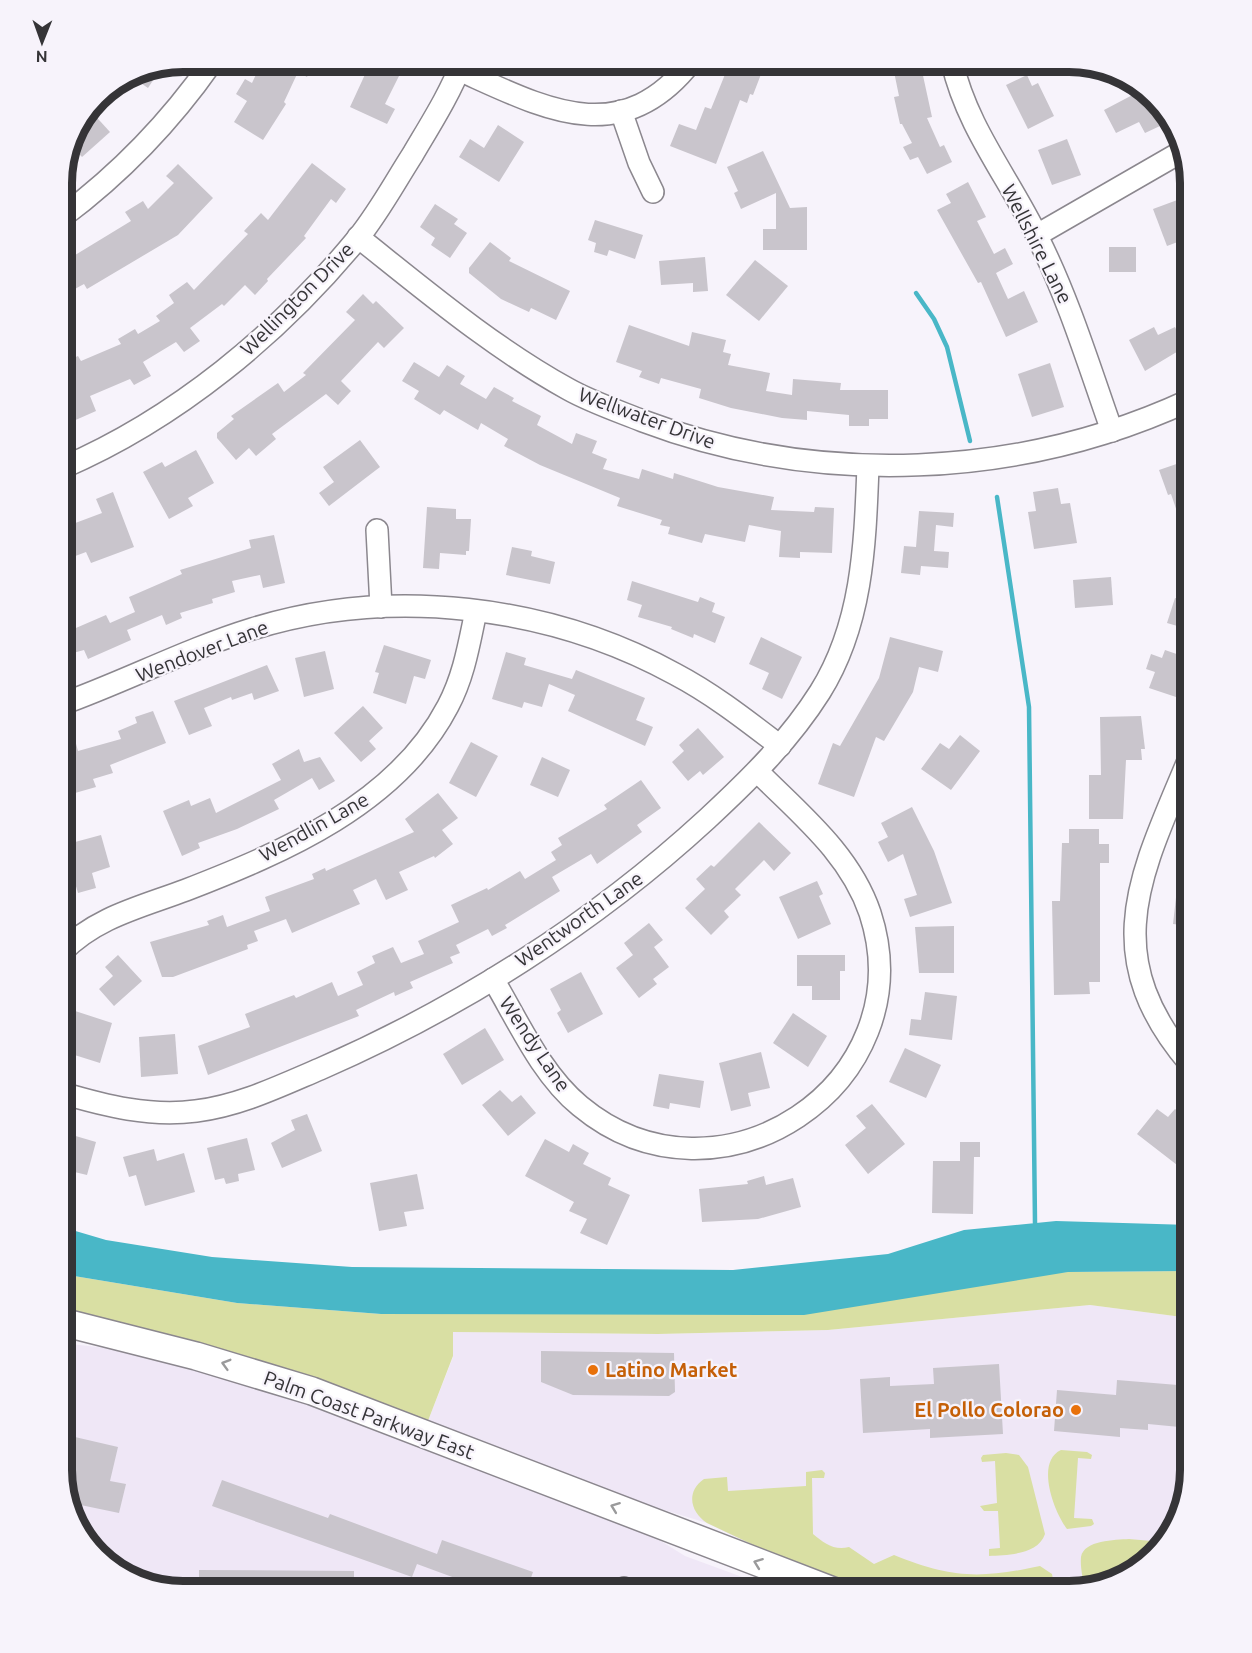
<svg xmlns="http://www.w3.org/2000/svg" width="1252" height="1653" viewBox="0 0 1252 1653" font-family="Ubuntu,sans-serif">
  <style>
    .built { fill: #efe7f6 }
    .green { fill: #d9dfa3 }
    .water { fill: #49b7c7 }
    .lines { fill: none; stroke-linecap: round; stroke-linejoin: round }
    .stream { stroke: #49b7c7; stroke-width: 4.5 }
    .building { fill: #c9c5cc }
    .minor-casing { stroke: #8b878e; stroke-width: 24 }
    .major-casing { stroke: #8b878e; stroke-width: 30 }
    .minor { stroke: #fff; stroke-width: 21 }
    .major { stroke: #fff; stroke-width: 27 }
    .oneway { stroke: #9a9a9b }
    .food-dot { fill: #e8710a; stroke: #f7f3fb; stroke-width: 2 }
    .labels { text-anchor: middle; stroke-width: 4.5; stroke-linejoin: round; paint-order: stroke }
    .street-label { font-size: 20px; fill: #353437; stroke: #f7f3fb }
    .food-label { font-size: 20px; font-weight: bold; fill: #c56008; stroke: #f7f3fb; text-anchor: start }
    .rim { fill: none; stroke: #353437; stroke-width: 8 }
  </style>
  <rect width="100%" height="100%" fill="#f7f3fb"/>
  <!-- built -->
  <g class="built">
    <polygon points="1090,1305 1190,1318 1190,1471 1174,1531 1136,1571 1070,1591 859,1591 776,1557 707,1523 579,1484 426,1426 453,1357 453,1332 658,1334 828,1330"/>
    <polygon points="62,1343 132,1351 338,1413 635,1525 685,1556 780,1591 182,1591 122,1575 82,1537 62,1470"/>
  </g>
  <!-- green -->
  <g class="green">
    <polygon points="1190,1271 1190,1318 1090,1305 828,1330 658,1334 453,1332 453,1356 426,1426 62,1314 62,1274 237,1303 381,1314 1068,1272"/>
    <path d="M1061,1450L1087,1452L1092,1455L1091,1459L1078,1458L1074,1518L1092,1519L1094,1524L1091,1526L1067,1529C1054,1512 1035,1462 1061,1450Z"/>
    <path d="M1006,1453L1019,1455L1028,1467L1045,1534C1038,1555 1007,1555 989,1556V1549L1000,1548L998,1511H984L980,1506L997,1503L995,1461L982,1462L981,1458L983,1455Z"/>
    <path d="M822,1470L825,1473L824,1478H812L813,1534C824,1543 834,1551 849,1547L874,1564L894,1555C951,1578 979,1579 1040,1566L1052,1574L1055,1591H859L823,1578L707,1523C691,1513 685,1492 704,1479L727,1477L728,1491L806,1486V1472Z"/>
    <path d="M1129,1539L1163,1542L1136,1571L1084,1587C1083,1578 1080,1567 1081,1557C1084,1540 1115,1540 1129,1539Z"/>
  </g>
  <!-- water -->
  <polygon class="water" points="1056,1221 1190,1225 1190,1271 1068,1272 804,1315 381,1314 237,1303 62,1274 62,1227 106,1240 212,1257 352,1267 733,1270 888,1254 964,1230"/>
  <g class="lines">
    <!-- stream -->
    <g class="stream">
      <polyline points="916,293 934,319 947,347 970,441"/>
      <polyline points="997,497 1029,707 1035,1223"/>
    </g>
  </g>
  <!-- building -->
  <g class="building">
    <polygon points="262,62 314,62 307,77 298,72 284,102 286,104 263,140 234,122 247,101 236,94 245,79 252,83"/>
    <polygon points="386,62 406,62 385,104 395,109 387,124 350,107 368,68 383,75"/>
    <polygon points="730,62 743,62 763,69 753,95 750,94 747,103 740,100 716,164 670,146 679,124 696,130 705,107 711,109"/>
    <polygon points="892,62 917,62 917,73 922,71 932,117 927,118 940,147 944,145 952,162 927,174 918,157 910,160 903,147 912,143 902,124 900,124 894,97 899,96"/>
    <polygon points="163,65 148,88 129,75 137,71"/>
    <polygon points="1027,75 1032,86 1038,83 1054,116 1028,129 1006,85"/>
    <polygon points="1142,90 1160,126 1145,133 1139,122 1116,133 1104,110"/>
    <polygon points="89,109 110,132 82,157 70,144 74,129"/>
    <polygon points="498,125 524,142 499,182 459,157 470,139 484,148"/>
    <polygon points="1067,139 1081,175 1052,185 1038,150"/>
    <polygon points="763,151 790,208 807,207 807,250 763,250 763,229 776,229 776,193 741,209 734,193 738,191 727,167"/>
    <polygon points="312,163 346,189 336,203 331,199 304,236 306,238 267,279 268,281 255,295 245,285 224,306 222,304 190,328 200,341 184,352 176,342 143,362 151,376 134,385 130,379 90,396 96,411 62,426 62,363 78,356 81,361 121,344 118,339 135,329 138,334 160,321 156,316 174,303 169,295 187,282 194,290 248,234 244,231 261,213 268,220"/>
    <polygon points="178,164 213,198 178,235 87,289 84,284 62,296 62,263 131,221 125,212 143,201 148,209 174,183 166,176"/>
    <polygon points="968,182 986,217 977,221 994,254 1005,248 1013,264 996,273 1008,299 1024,291 1038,322 1006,337 981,282 978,283 937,210 951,203 946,194"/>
    <polygon points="1180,199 1191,237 1167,246 1153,209"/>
    <polygon points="435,204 458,219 454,224 467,233 450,258 431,245 435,238 420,227"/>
    <polygon points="595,220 643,235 635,259 609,250 607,256 594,252 596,243 588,240"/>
    <polygon points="490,242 511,258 509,261 570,291 556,320 531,308 529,312 501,299 469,273 469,268"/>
    <rect x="1109" y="247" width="27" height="25"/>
    <polygon points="705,257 708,291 693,292 693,283 661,285 659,261"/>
    <polygon points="755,260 788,286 759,321 726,295"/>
    <polygon points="363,294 373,304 376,301 404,328 384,348 378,342 341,381 351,391 338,405 326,394 272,434 276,439 256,456 249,448 236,460 217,438 217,433 234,419 231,416 278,383 284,392 306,375 303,373 355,320 346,312"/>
    <polygon points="629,325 689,346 692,332 726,340 723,352 731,354 728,365 770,373 766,391 792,395 793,379 841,383 840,390 888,390 888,419 869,419 869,426 849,426 849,415 807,411 807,420 782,418 731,408 699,398 701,389 661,378 659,384 639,377 642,371 616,362"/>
    <polygon points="1154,327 1158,335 1175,327 1185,347 1145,371 1129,340"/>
    <polygon points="414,362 439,377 447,365 465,376 460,384 486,399 494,387 514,398 512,401 541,416 537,425 572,444 576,433 597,441 592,453 607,459 603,469 639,479 642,469 673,479 674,473 718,487 774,497 771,510 814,512 815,507 834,508 832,553 800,552 800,558 779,557 781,531 749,525 745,542 705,534 702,543 668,534 670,527 660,525 662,520 617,506 620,498 540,465 504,446 508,439 481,423 478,430 444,410 440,415 414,399 419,391 402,381"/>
    <polygon points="1050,363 1064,407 1032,417 1018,374"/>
    <polygon points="360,440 380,467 329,506 319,493 334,482 323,467"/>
    <polygon points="196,450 214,483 188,498 193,506 169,519 143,472 162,462 165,467"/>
    <polygon points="1191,459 1191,543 1188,544 1171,494 1168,495 1159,470"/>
    <polygon points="1058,488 1061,504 1070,503 1077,543 1034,549 1028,512 1036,511 1033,492"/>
    <polygon points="113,492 134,547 91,563 86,552 62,561 62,528 102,513 96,499"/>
    <polygon points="427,507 456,509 456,519 471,519 469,551 466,551 466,555 440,553 439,569 423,568"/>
    <polygon points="919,511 954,513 953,527 936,525 934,551 949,552 948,568 921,566 920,575 901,573 904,546 916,547"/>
    <polygon points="274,535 285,583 263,588 260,575 232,581 235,592 212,599 213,603 180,613 182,618 166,625 162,615 127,630 131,640 88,659 84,650 62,656 62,634 106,615 110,623 135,612 129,597 182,574 180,570 251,548 249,540"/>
    <polygon points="512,547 532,551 531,556 555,562 550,584 506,575"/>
    <polygon points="1111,577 1113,605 1075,608 1073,580"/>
    <polygon points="632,581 698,602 700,597 715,603 712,612 725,617 715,643 694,634 693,638 671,629 672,627 638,617 642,605 627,600"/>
    <polygon points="1175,598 1191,603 1191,630 1167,623"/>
    <polygon points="761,637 802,657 782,699 762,689 769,673 749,664"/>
    <polygon points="890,637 943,651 938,672 919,667 913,692 884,741 876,737 854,797 818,784 833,743 840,746 879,678"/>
    <polygon points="384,645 431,660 425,679 414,676 406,704 373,693 379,673 375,672"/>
    <polygon points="1165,650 1191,659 1179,698 1149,688 1155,672 1146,669 1151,654 1162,658"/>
    <polygon points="325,651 334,689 304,697 295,658"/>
    <polygon points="506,652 526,658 524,665 572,679 576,670 645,698 636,720 653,727 645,746 568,711 575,695 549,684 542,707 524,702 522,708 492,699"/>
    <polygon points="267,665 279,691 254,700 252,693 232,700 231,697 204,708 212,726 189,735 174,701"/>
    <polygon points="363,706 383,728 369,741 376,749 361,762 334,733"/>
    <polygon points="153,711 166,743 110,765 113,773 93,779 96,787 75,793 62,744 75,740 78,751 121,739 118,731 137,723 135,717"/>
    <polygon points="1141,716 1145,749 1141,749 1142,760 1126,760 1123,819 1089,819 1089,775 1101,775 1100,717"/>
    <polygon points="698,728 724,757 703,775 700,771 688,781 672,762 684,751 679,745"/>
    <polygon points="960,735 980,751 951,790 921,769 940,743 949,749"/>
    <polygon points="471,742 498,756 476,797 449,783"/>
    <polygon points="299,749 304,762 320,757 335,781 319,790 312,778 274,800 279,809 237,829 198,843 200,848 182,856 163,811 189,800 191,806 210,798 216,813 281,780 272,764"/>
    <polygon points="542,757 570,770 558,797 530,785"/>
    <polygon points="641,780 661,808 637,825 642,832 597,864 591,854 552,877 560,891 505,925 507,928 492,936 488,929 456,945 460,953 450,957 453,963 410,982 413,988 395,996 394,992 356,1010 359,1016 208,1075 198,1046 250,1027 245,1014 294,995 296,998 332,982 338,996 363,985 357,972 375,963 372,956 393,947 401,963 424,954 418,941 459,922 451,905 487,888 488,890 520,871 525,879 556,860 551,852 562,845 558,838 607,809 604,805"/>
    <polygon points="438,793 458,818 442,830 453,844 435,858 434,856 399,872 408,890 386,900 376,879 353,890 360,904 292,933 286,919 254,931 258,941 247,945 248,949 173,977 162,977 150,942 209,925 207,921 223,915 227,927 270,911 265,897 314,879 312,874 325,868 326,871 414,832 405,819"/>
    <polygon points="912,807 934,851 952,903 910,917 904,899 917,895 903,854 888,862 878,842 888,837 881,823"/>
    <polygon points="759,822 791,853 774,871 764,860 735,889 741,895 724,911 729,917 711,935 685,908 705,889 696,879 711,865 714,867"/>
    <polygon points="1069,829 1099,829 1099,844 1109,844 1109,863 1100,863 1100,982 1089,982 1090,994 1054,995 1052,901 1060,901 1062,843 1069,843"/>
    <polygon points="101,835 110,867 92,873 96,888 78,893 64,845"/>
    <polygon points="1178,880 1190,882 1190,926 1173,924"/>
    <polygon points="817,881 823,894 819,896 831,924 798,939 779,897"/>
    <polygon points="649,923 663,940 654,947 669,967 653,979 657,984 639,998 616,968 633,955 624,943"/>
    <polygon points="954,926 954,973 919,973 915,927"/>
    <polygon points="1190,944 1190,982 1184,983 1177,946"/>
    <polygon points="118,955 142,981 114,1006 99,989 113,976 105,967"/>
    <polygon points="797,955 845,955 845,971 840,971 840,1000 812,1000 812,986 797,986"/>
    <polygon points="581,972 603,1014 568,1033 557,1013 561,1010 550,989"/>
    <polygon points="925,992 957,996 952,1040 909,1035 911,1019 921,1020"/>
    <polygon points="69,1009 112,1023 100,1063 65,1052 73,1025 65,1023"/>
    <polygon points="793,1013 827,1036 808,1067 773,1043"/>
    <polygon points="485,1028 504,1060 462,1085 443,1054"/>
    <polygon points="175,1034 178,1074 141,1077 139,1037"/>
    <polygon points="905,1048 941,1065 926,1098 889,1082"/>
    <polygon points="761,1052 770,1088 748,1093 751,1106 731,1111 719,1063"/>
    <polygon points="659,1074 704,1081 700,1108 670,1103 669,1109 653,1106"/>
    <polygon points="500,1090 512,1102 521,1095 536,1113 508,1136 482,1105"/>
    <polygon points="872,1104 905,1144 868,1174 845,1145 866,1128 856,1116"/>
    <polygon points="1157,1109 1168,1117 1175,1109 1190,1121 1190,1175 1137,1134"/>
    <polygon points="307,1114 322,1151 282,1168 271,1143 295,1130 291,1120"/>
    <polygon points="62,1132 96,1142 87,1175 62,1169"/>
    <polygon points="247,1138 255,1170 238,1174 239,1181 226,1184 224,1178 215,1180 207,1148"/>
    <polygon points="545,1139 569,1152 573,1144 589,1153 583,1164 611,1178 608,1185 630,1195 607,1245 580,1233 587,1219 569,1211 574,1202 525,1176"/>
    <polygon points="960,1142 980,1142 980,1157 974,1157 973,1214 932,1213 933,1161 960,1161"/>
    <polygon points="154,1149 157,1161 184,1153 195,1192 145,1206 136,1175 129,1177 123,1157"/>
    <polygon points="417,1174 424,1209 404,1212 407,1226 379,1231 370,1183"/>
    <polygon points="764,1176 766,1185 793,1178 801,1207 758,1219 702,1222 699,1189 748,1184 747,1181"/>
    <polygon points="541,1351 674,1353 675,1392 669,1396 573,1395 541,1382"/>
    <polygon points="999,1364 1003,1434 930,1438 930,1429 863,1433 860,1379 890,1377 890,1386 934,1384 933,1368"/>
    <polygon points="1117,1380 1190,1386 1190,1428 1148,1424 1148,1430 1120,1428 1120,1437 1054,1431 1057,1390 1116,1395"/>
    <polygon points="62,1434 118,1447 110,1481 126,1484 119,1513 71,1503 62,1470"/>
    <polygon points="222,1480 328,1518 330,1514 437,1554 442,1540 533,1572 526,1592 493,1592 417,1564 412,1577 212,1506"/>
    <polygon points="199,1570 354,1571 354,1592 199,1592"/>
  </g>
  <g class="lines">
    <defs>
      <g id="minor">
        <path d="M952,62C967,128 1009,178 1038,238C1069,300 1089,366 1112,431"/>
        <path d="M459,70C542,107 620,152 691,62"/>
        <polyline points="621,111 639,163 653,192"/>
        <path d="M62,217C121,173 170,122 212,62"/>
        <polyline points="1037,235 1181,152"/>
        <path d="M358,237C426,291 492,347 568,389C591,402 618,411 643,421C818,487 1020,479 1190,400"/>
        <path d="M62,468C176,419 279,334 358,238C379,212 395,182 413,154C430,125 450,94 462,62"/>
        <polyline points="377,530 381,607"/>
        <path d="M62,704C126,681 187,649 252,629C390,586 549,605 675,674C713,694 746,720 780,746"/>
        <path d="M62,952C96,917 141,907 186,890C284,852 397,804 448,706C464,676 469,644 476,611"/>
        <path d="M493,979C518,1021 541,1074 580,1106C718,1221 926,1084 870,913C850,854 801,815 758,772"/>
        <path d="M1190,1064C1095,953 1142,872 1190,756"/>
        <path d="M62,1093C106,1106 150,1117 196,1111C239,1106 280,1086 320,1069C460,1008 594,923 707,819C749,780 789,741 820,692C863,623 865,544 868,466"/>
        <polyline points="624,1591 624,1588"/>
      </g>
      <polyline id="major" points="62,1322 196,1356 312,1391 833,1591"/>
    </defs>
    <!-- minor casing -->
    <use href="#minor" class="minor-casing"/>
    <!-- major casing -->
    <use href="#major" class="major-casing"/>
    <!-- minor -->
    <use href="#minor" class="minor"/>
    <!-- major -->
    <use href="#major" class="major"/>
  </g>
  <!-- one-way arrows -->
  <defs><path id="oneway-chevron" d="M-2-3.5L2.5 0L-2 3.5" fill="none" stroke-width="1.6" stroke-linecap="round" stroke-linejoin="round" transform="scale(1.5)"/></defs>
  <g class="oneway">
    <use href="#oneway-chevron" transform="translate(226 1364) rotate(-164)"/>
    <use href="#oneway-chevron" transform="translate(615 1507) rotate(-159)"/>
    <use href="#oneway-chevron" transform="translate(758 1563) rotate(-159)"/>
  </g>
  <!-- markers -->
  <g class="food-dot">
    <circle cx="593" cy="1370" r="6"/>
    <circle cx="1076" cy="1410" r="6"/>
  </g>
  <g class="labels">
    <!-- street labels -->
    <g class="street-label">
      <text transform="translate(1037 244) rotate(63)" y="7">Wellshire Lane</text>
      <text transform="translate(297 299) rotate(-45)" y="7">Wellington Drive</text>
      <text transform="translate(647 418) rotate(20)" y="7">Wellwater Drive</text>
      <text transform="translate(202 651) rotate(-21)" y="7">Wendover Lane</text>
      <text transform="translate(314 827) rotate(-29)" y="7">Wendlin Lane</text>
      <text transform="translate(579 919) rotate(-35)" y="7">Wentworth Lane</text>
      <text transform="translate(535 1044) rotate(56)" y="7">Wendy Lane</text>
      <text transform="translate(369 1415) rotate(20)" y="7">Palm Coast Parkway East</text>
    </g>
    <!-- food labels -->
    <g class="food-label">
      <text x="605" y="1377">Latino Market</text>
      <text x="1064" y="1417" text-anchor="end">El Pollo Colorao</text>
    </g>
  </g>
  <!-- crop -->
  <path d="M0 0H1252V1653H0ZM183 72H1069A111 111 0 0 1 1180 183V1470A111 111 0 0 1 1069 1581H183A111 111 0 0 1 72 1470V183A111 111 0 0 1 183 72Z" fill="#f7f3fb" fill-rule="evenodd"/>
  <path class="rim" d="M183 72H1069A111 111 0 0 1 1180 183V1470A111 111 0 0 1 1069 1581H183A111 111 0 0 1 72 1470V183A111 111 0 0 1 183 72Z"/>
  <!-- north arrow -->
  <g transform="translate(42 42) rotate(181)" stroke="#f7f3fb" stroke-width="4.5" paint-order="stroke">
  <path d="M0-4.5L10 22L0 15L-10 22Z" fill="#353437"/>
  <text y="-9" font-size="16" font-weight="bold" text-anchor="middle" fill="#353437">N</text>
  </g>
</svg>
